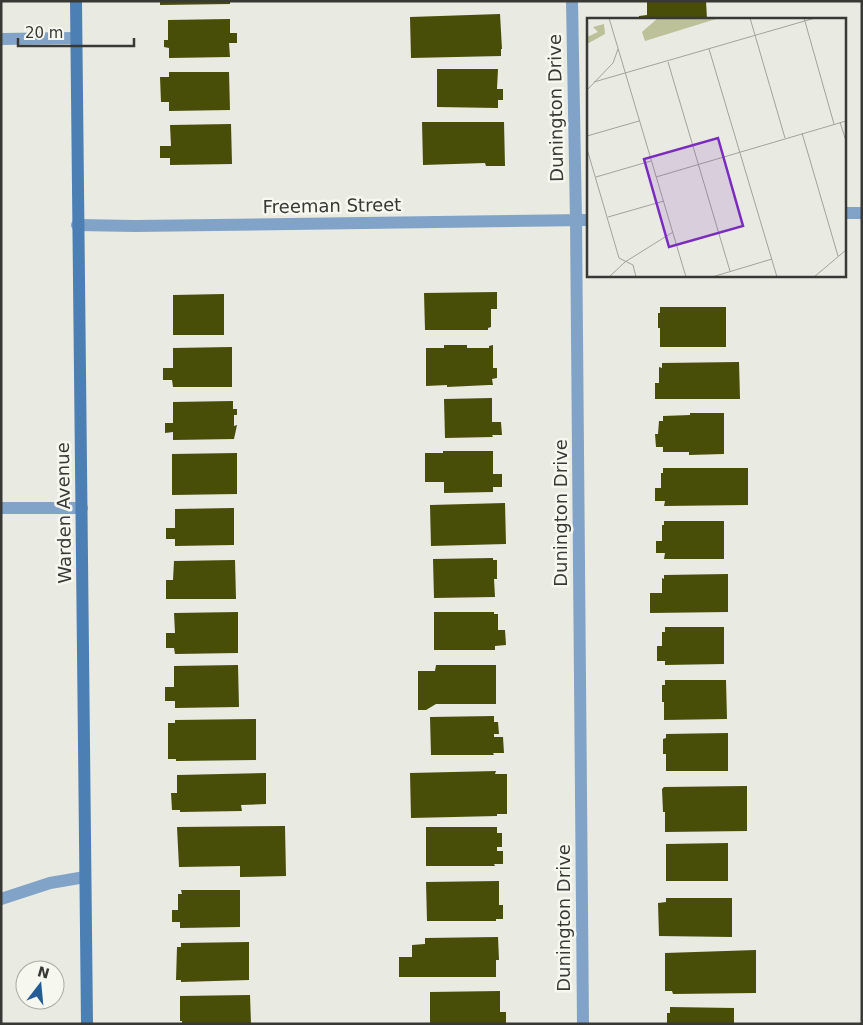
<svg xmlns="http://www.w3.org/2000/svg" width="863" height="1025" viewBox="0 0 863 1025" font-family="'DejaVu Sans',sans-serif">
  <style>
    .building { fill: #484d08 }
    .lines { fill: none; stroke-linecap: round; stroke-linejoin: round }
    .street { stroke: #81a3c7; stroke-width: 12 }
    .secondary { stroke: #4c7fb4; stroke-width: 12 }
    .labels { text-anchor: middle; stroke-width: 5; stroke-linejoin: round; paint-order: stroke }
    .street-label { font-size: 18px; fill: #383835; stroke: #f6f8f0 }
    .inset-road { fill: none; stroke: #a2a39d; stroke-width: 1 }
    .view { fill: #7b2cbf; fill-opacity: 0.15; stroke: #7b2cbf; stroke-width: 2.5 }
    .inset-edge { fill: none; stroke: #383835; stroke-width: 2.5 }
  </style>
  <rect width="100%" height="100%" fill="#e9eae2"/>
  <!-- building -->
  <g class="building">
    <polygon points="160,1 230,1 230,4 160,5"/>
    <polygon points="647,1 706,1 707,19 639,19 639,16 647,15"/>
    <polygon points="500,14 502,49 501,49 501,56 411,58 410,17"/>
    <polygon points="230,19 230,33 237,33 237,43 229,43 230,57 169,58 169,48 164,47 164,40 168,40 168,20"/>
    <polygon points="437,69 498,69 497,89 503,89 503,100 498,100 498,108 437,107"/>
    <polygon points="169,72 229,72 230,110 169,111 169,102 161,102 160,77 169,77"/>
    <polygon points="422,122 504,122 505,166 486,166 485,163 423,165"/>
    <polygon points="231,124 232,164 170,165 170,158 160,158 160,146 171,146 170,125"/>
    <polygon points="497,292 497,309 491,309 491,327 488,328 488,330 425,330 424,293"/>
    <polygon points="224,294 224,335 173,335 173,295"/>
    <polygon points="660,307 726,307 726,347 660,347 660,328 658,328 658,313 660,313"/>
    <polygon points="444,345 467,345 467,348 489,348 489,346 493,345 493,368 497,368 497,378 492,379 493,385 489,385 447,387 447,385 426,386 426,348 444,348"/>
    <polygon points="232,347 232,387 173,387 172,380 163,380 163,368 173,368 173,348"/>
    <polygon points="739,362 740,399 655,399 655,383 659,383 659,367 662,368 662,363"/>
    <polygon points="492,398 492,422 501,422 502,435 492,435 493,437 445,438 444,399"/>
    <polygon points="233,401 233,409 237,409 237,415 234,415 234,426 237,425 234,439 173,440 173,432 165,433 165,423 173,423 173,402"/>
    <polygon points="690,413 724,413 724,454 689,455 689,452 663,452 663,447 656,447 655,434 658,434 659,421 663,421 663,416 690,415"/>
    <polygon points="443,451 493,451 493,474 502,474 502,487 493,487 493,492 444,493 444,482 425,482 425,453 443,453"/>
    <polygon points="237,453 237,494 172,495 172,454"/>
    <polygon points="663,468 748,468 748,505 664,506 665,501 655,501 655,488 661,488 661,473 663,473"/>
    <polygon points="505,503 506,544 431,546 430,505"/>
    <polygon points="234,508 234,545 175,546 175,539 166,539 166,528 175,528 175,509"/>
    <polygon points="664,521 724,521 724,559 664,559 665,553 656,553 656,541 662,541 662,525 664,525"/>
    <polygon points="493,558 493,560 497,560 497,579 494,579 495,597 434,598 433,559"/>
    <polygon points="235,560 236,599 166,599 166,580 173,580 174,561"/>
    <polygon points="728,574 728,612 650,613 650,593 662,593 662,578 664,579 664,575"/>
    <polygon points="238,612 238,653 175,654 174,648 166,648 166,633 175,633 174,613"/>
    <polygon points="434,612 494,612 494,614 498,614 498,630 505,630 506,645 495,646 495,650 434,650"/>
    <polygon points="665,627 724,627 724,664 665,665 665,661 657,661 657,646 662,646 662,632 665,632"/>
    <polygon points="238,665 239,707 175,708 175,701 165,701 165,687 174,687 174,666"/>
    <polygon points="436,665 496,665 496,704 436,704 426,710 418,710 418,671 435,671"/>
    <polygon points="665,680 726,680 727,719 664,720 664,702 662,702 662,685 665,685"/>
    <polygon points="494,716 494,722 498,722 499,734 494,734 494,737 503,737 504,753 493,753 494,755 431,755 430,717"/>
    <polygon points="256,719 256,760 176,761 176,759 168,759 168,723 175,723 175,720"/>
    <polygon points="728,733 728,771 666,771 666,754 663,754 663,739 666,738 666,734"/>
    <polygon points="496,771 495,774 507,774 507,814 497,814 497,816 411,818 410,773"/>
    <polygon points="266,773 266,804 241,805 242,811 180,812 180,810 172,810 171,793 177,793 177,775"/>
    <polygon points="747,786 747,831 665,832 665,812 663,812 662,789 664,787"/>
    <polygon points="285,826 286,876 240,877 240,866 179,867 177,827"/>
    <polygon points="426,827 497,827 497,833 502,833 502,847 497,847 497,851 503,851 503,864 494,864 495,866 426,866"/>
    <polygon points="728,843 728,881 666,881 666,844"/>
    <polygon points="499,881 499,905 503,905 503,919 496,919 496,921 427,921 426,882"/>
    <polygon points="181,890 240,890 240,927 180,928 180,922 172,922 172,910 178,910 178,894 182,894"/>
    <polygon points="666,898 732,898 732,937 659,936 658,903 666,902"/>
    <polygon points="498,937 499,960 496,960 496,977 399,977 399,957 412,957 412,945 425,944 425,938"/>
    <polygon points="249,942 249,980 181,982 181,980 176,980 177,947 181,947 181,943"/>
    <polygon points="756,950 756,993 673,994 672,991 665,991 665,953"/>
    <polygon points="500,991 500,1012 506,1012 506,1024 430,1024 430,992"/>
    <polygon points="250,995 251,1024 182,1024 182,1021 180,1021 180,996"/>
    <polygon points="670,1007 734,1008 734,1024 667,1024 667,1013 670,1013"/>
  </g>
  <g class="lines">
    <!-- street -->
    <g class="street">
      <polyline points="572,1 576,220 583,1024"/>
      <polyline points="1,39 76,38"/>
      <polyline points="844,213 862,213"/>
      <polyline points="77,225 135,226 588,220"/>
      <polyline points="1,508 82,508"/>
      <polyline points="1,899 50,883 85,877"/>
    </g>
    <!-- secondary -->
    <polyline class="secondary" points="76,1 87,1024"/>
  </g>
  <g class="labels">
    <!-- street labels -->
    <g class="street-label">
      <text transform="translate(556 108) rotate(-91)" y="6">Dunington Drive</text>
      <text transform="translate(332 206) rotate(-1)" y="6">Freeman Street</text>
      <text transform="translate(64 513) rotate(-91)" y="6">Warden Avenue</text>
      <text transform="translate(561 513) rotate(-90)" y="6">Dunington Drive</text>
      <text transform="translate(564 918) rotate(-90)" y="6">Dunington Drive</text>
    </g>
  </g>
  <!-- overview -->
  <g transform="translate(587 18)">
    <rect width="259" height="259" fill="#e9eae2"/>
    <path d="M71,0H129V1L58,23L55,14ZM17,6L18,16L0,26V19L11,14L6,9Z" fill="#bcc199"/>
    <path class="inset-road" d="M22,0L99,259M163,0L198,120M217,0L247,106M122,31L190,259M81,44L143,253M7,64L228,0M0,72L26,45L31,31M253,104L259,123M215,115L251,238M0,118L52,103M0,131L32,240L46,247L49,259M9,159L64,143M69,159L259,103M21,199L77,183M22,259L38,244L86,214M125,259L185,241M227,259L259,232"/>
    <path class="view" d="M131,120L156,208L82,229L57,141Z"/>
    <rect width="259" height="259" class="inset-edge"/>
  </g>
  <!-- border -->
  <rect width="863" height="1025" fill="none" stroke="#383835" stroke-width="5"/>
  <!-- north arrow -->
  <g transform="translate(40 985) rotate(16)"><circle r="24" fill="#f6f8f0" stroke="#aaaba5"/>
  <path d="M0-4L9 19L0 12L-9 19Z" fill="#245d95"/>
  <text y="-8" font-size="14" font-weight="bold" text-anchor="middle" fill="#383835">N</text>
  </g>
  <!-- scale -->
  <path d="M18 38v8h116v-8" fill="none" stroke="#383835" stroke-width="2.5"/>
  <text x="25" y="38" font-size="15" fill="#383835" stroke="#f6f8f0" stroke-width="4" paint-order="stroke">20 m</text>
</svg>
